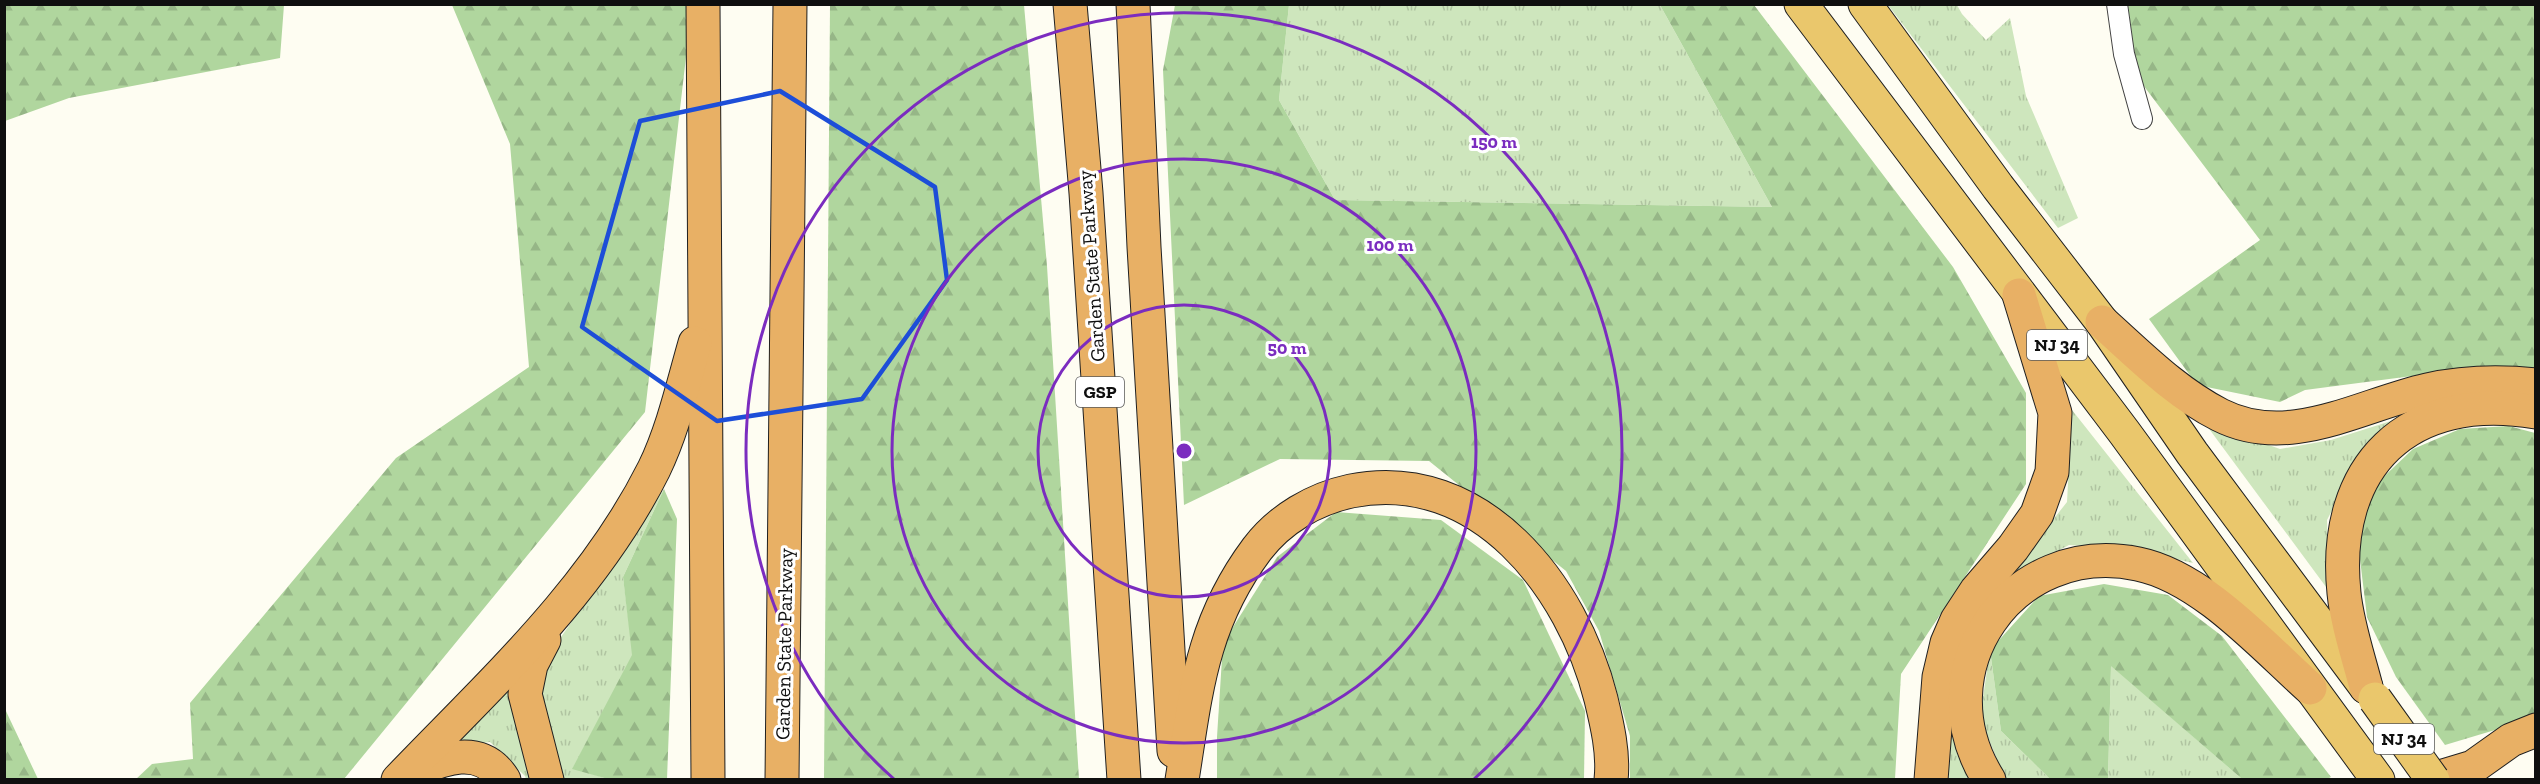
<svg xmlns="http://www.w3.org/2000/svg" width="2540" height="784" viewBox="0 0 2540 784" font-family="'Zilla Slab',serif">
  <style>
    .grass { fill: url(#grass-tufts) }
    .forest { fill: url(#forest-firs) }
    .lines { fill: none; stroke-linecap: round; stroke-linejoin: round }
    .minor-casing { stroke: #424242; stroke-width: 22 }
    .trunk-casing { stroke: #202020; stroke-width: 35 }
    .motorway-casing { stroke: #202020; stroke-width: 35 }
    .minor { stroke: #fff; stroke-width: 20 }
    .trunk { stroke: #eac76c; stroke-width: 33 }
    .motorway { stroke: #e8b065; stroke-width: 33 }
    .trunk-bridge-casing { stroke: #202020; stroke-width: 35; stroke-linecap: butt }
    .trunk-bridge { stroke: #eac76c; stroke-width: 33 }
    .marked { fill: none; stroke: #1d4ed8; stroke-width: 4.5; stroke-linejoin: round }
    .ring { fill: none; stroke: #7b2cbf; stroke-width: 3 }
    .labels { text-anchor: middle; stroke-width: 6; stroke-linejoin: round; paint-order: stroke }
    .shield { fill: #fff; stroke: #575757; stroke-width: 1.5 }
    .shield-label { font-size: 18px; font-weight: bold; fill: #0f0f0f }
    .street-label { font-size: 20px; fill: #0f0f0f; stroke: #fff }
    .centre { fill: #7b2cbf; stroke: #fff; stroke-width: 3 }
    .ring-label { font-size: 18px; text-anchor: middle; font-weight: bold; fill: #7b2cbf; stroke: #fff; stroke-width: 6; stroke-linejoin: round; paint-order: stroke }
  </style>
  <defs>
    <pattern id="grass-tufts" width="24" height="20" patternUnits="userSpaceOnUse" patternTransform="scale(1.5)"><rect width="24" height="20" fill="#cee6bd"/><path d="M3 7l-1-3M5 7V3M7 7l1-3M15 17l-1-3M17 17v-4M19 17l1-3" fill="none" stroke="#b0c4a1"/></pattern>
    <pattern id="forest-firs" width="22" height="20" patternUnits="userSpaceOnUse" patternTransform="scale(1.5)"><rect width="22" height="20" fill="#b0d69e"/><path d="M5 1l3.5 6h-7zM16 11l3.5 6h-7z" fill="#96b687"/></pattern>
  </defs>
  <rect width="100%" height="100%" fill="#fefdf2"/>
  <!-- grass -->
  <g class="grass">
    <polygon points="1289,5 1660,5 1772,207 1335,200 1279,100"/>
    <polygon points="1888,5 1957,5 1962,14 1986,40 2010,18 2026,96 2078,218 2058,228"/>
    <polygon points="2072,410 2193,563 2132,549 2069,545 2008,577 2067,502"/>
    <polygon points="2413,414 2353,469 2327,520 2329,591 2204,422 2280,449 2331,440"/>
    <polygon points="664,489 623,577 633,655 573,768 608,779 558,779 538,701 545,660"/>
    <polygon points="1990,650 2001,731 2050,779 2005,779 1980,718"/>
    <polygon points="2111,665 2242,779 2108,780"/>
    <polygon points="513,680 539,779 526,779 525,776 490,742 448,747"/>
    <polygon points="1948,716 1972,774 1975,779 1945,780"/>
  </g>
  <!-- forest -->
  <g class="forest">
    <polygon points="4,5 284,5 280,58 69,98 5,121"/>
    <polygon points="452,5 692,5 645,412 344,779 135,780 152,764 193,759 190,703 396,458 529,367 510,144"/>
    <polygon points="830,5 1024,5 1047,266 1079,779 824,779"/>
    <polygon points="1175,5 1289,5 1279,100 1335,200 1772,207 1660,5 1754,5 1953,267 2026,393 2026,484 1901,674 1895,779 1630,779 1630,736 1599,631 1566,571 1429,461 1280,459 1184,505 1163,70"/>
    <polygon points="2128,5 2535,5 2535,371 2481,367 2305,390 2280,402 2197,385 2149,319 2260,240 2137,77"/>
    <polygon points="2509,426 2535,433 2535,718 2445,745 2396,677 2367,617 2359,551 2361,516 2375,485 2413,449 2460,429"/>
    <polygon points="664,489 677,519 667,779 608,779 572,769 632,655 623,577"/>
    <polygon points="1336,512 1441,520 1523,580 1585,711 1584,779 1217,780 1217,737 1223,643 1277,557"/>
    <polygon points="2104,584 2168,595 2222,636 2331,777 2325,780 2242,779 2111,666 2108,779 2050,779 2001,731 1990,650 2039,596"/>
    <polygon points="5,709 38,779 5,779"/>
  </g>
  <g class="lines">
    <defs>
      <polyline id="minor" points="2117,4 2124,54 2142,119"/>
      <g id="trunk">
        <polyline points="1801,4 2124,432 2378,780"/>
        <polyline points="1865,4 1998,187 2102,322 2192,453 2366,687"/>
      </g>
      <g id="motorway">
        <polyline points="703,4 708,780"/>
        <polyline points="1070,4 1086,193 1124,780"/>
        <polyline points="1133,4 1144,247 1174,751"/>
        <path d="M2102,322C2140,356 2175,392 2220,415C2289,450 2360,405 2427,390C2463,382 2499,381 2536,385"/>
        <polyline points="544,640 531,665 525,694 547,780"/>
        <path d="M2366,687C2358,656 2347,624 2344,593C2331,466 2408,390 2536,412"/>
        <path d="M410,774C442,758 481,743 504,780"/>
        <path d="M398,780C491,683 593,591 654,469C673,430 683,385 695,343"/>
        <polyline points="782,780 790,4"/>
        <path d="M1182,780C1196,692 1201,624 1257,549C1280,519 1314,499 1351,491C1480,465 1573,587 1601,699C1607,724 1614,753 1611,780"/>
        <polyline points="1931,780 1939,677 1947,643 1957,620 1976,591 2013,548 2037,514 2052,472 2055,413 2019,295"/>
        <path d="M1989,780C1920,670 2012,538 2138,564C2202,577 2263,646 2310,688"/>
        <polyline points="2430,780 2473,767 2511,740 2536,730"/>
      </g>
    </defs>
    <!-- minor casing -->
    <use href="#minor" class="minor-casing"/>
    <!-- trunk casing -->
    <use href="#trunk" class="trunk-casing"/>
    <!-- motorway casing -->
    <use href="#motorway" class="motorway-casing"/>
    <!-- minor -->
    <use href="#minor" class="minor"/>
    <!-- trunk -->
    <use href="#trunk" class="trunk"/>
    <!-- motorway -->
    <use href="#motorway" class="motorway"/>
    <defs>
      <polyline id="trunk-bridge" points="2375,699 2433,780"/>
    </defs>
    <!-- trunk-bridge casing -->
    <use href="#trunk-bridge" class="trunk-bridge-casing"/>
    <!-- trunk-bridge -->
    <use href="#trunk-bridge" class="trunk-bridge"/>
  </g>
  <!-- marked area -->
  <path class="marked" d="M780,91L935,187L947,280L862,399L717,421L582,327L640,121Z"/>
  <!-- distance rings -->
  <g class="ring">
    <circle cx="1184" cy="451" r="146"/>
    <circle cx="1184" cy="451" r="292"/>
    <path d="M894 779A438 438 0 1 1 1474 779"/>
  </g>
  <g class="labels">
    <!-- shield labels -->
    <g class="shield">
      <rect x="2027" y="330" width="60" height="30" rx="4.5"/>
      <rect x="1076" y="377" width="48" height="30" rx="4.5"/>
      <rect x="2374" y="724" width="60" height="30" rx="4.5"/>
    </g>
    <g class="shield-label">
      <text x="2057" y="351">NJ 34</text>
      <text x="1100" y="398">GSP</text>
      <text x="2404" y="745">NJ 34</text>
    </g>
    <!-- street labels -->
    <g class="street-label">
      <text transform="translate(1091 266) rotate(-94)" y="7">Garden State Parkway</text>
      <text transform="translate(784 644) rotate(-89)" y="7">Garden State Parkway</text>
    </g>
  </g>
  <circle cx="1184" cy="451" r="9" class="centre"/>
  <g class="ring-label">
    <text x="1494" y="148">150 m</text>
    <text x="1390" y="251">100 m</text>
    <text x="1287" y="354">50 m</text>
  </g>
  <!-- border -->
  <rect width="2540" height="784" fill="none" stroke="#0f0f0f" stroke-width="12"/>
</svg>
